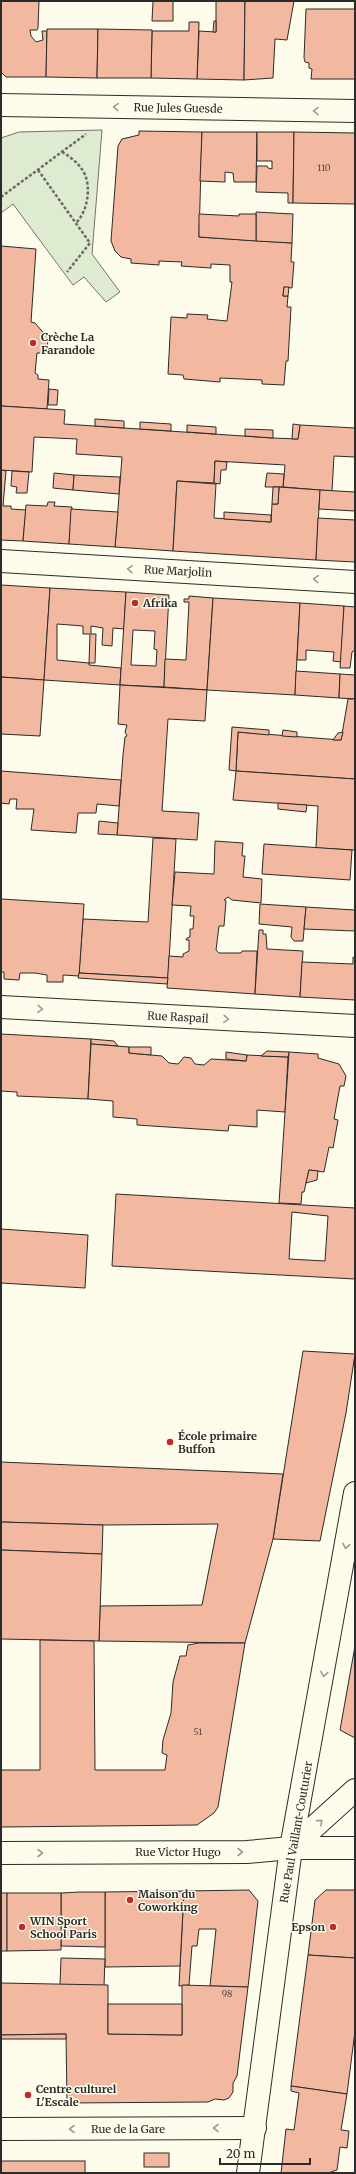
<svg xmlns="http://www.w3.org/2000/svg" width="356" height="2174" viewBox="0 0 356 2174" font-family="Merriweather,serif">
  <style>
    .green { fill: #deebd1; stroke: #74746e }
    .building { fill: #f2b8a0; stroke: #2b2b2b; fill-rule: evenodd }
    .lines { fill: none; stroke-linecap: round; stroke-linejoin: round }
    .minor-casing { stroke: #2b2b2b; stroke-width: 24 }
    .secondary-casing { stroke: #2b2b2b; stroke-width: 24 }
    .path { stroke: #6a6964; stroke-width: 2.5; stroke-dasharray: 3 2; stroke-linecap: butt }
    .minor { stroke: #fdfbea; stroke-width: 22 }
    .secondary { stroke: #fdfbea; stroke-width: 22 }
    .oneway { stroke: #9e9d94 }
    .poi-dot { fill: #c62828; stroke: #fdfbea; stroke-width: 1.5 }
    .labels { text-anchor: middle; stroke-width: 3; stroke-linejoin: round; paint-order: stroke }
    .number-label { font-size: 9px; fill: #5d4e48 }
    .street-label { font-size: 11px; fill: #2b2b2b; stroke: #fdfbea }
    .poi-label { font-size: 11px; font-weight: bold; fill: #2b2b2b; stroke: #fdfbea; text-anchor: start }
  </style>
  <rect width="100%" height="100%" fill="#fdfbea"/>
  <!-- green -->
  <polygon class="green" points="102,130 92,254 120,292 106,302 84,277 73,285 13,204 1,213 1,138 19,132"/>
  <!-- building -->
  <g class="building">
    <polygon points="1,1 48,1 39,1 38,28 37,30 30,30 31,36 36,42 43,40 42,31 47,31 46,77 6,77 1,72"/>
    <polygon points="153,1 173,1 173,21 152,21"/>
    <polygon points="216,1 245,1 244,80 197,79 199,31 216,32"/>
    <polygon points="245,1 294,1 287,40 275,39 273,78 244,80"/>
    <polygon points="306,9 355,9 355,79 311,79 312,69 309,68 309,63 305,62 304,58"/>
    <polygon points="214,21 216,21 216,32 213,32"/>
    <polygon points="189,22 199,22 197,79 151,78 152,31 189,31"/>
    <polygon points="47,29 98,29 97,78 46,77"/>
    <polygon points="98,29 152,30 151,78 97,78"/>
    <polygon points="139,131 202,132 199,237 292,243 291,262 294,262 292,288 284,287 283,296 288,296 287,307 291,307 288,361 286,361 284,385 262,384 262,380 220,378 220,382 184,379 183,375 168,374 171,317 187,318 187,314 208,315 207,319 227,321 232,282 230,282 230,265 211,264 211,268 181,266 182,262 159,261 159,265 131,263 131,259 121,257 115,251 111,241 118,146 122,139 139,135"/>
    <polygon points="202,132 257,132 256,182 234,182 233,173 225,172 225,182 200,181"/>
    <polygon points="257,132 294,132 293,203 288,203 288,193 256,192 257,166 267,166 268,168 272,169 272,161 257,161"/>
    <polygon points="294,132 355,133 355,204 293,203"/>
    <polygon points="256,212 293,214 292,243 256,241"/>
    <polygon points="199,214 239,216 239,214 256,214 256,241 199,237"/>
    <polygon points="1,246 36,249 31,322 35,323 48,338 47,353 37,353 35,373 38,375 38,379 49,380 47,409 1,406"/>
    <polygon points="284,287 289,287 288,296 283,296"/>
    <polygon points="49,389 58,390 57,405 48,405"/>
    <polygon points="1,406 65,410 64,424 273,438 298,439 300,425 355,428 355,457 334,456 332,491 283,487 285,465 215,461 214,483 177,481 173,551 115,547 122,457 76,454 77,439 34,437 32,472 1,470"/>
    <polygon points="95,419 124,421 124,428 95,426"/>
    <polygon points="140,422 171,424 171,431 140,429"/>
    <polygon points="293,424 300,425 298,439 292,439"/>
    <polygon points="187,425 216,427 216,434 187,432"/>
    <polygon points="245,429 273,430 273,438 245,436"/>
    <polygon points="215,461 227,462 226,470 221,470 220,484 214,483"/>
    <polygon points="1,470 6,471 3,506 11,506 11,509 26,510 23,541 1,540"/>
    <polygon points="12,471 29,472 27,493 16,493 17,487 11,486"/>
    <polygon points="54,473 74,475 73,490 53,488"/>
    <polygon points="267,473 284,474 283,487 265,487"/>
    <polygon points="74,475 120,477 119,494 73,490"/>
    <polygon points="177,481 216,484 214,518 271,522 272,504 278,504 279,487 320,490 316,560 173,551"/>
    <polygon points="273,487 279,487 278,504 272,504"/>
    <polygon points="320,490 355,492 355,511 319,509"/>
    <polygon points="48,502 55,502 54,506 72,507 69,544 23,541 26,505 47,506"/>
    <polygon points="71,509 118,512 115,547 69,544"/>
    <polygon points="224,512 271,515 271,522 224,519"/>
    <polygon points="318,518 355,520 355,562 316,560"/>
    <polygon points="1,585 50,588 44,680 1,677"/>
    <path d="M50,588L126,592L124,629L113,628L112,646L102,645L103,628L91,626V634H96L95,663H89V665L121,668L120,685L44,680ZM57,624L83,626V634H90L89,663L57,660Z"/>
    <path d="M126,592L169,595L164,687L120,685ZM133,630L155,631L154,649L157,650L156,666L131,665Z"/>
    <polygon points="189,596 213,598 207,690 164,687 165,659 186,660 189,602 184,602 184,599 189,599"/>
    <polygon points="213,598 300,603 295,695 207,690"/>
    <polygon points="300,603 344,606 341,662 333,661 334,652 306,650 306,660 297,660"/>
    <polygon points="344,606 355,607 355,650 352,652 350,668 340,668"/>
    <polygon points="296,671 340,674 339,698 295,695"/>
    <polygon points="340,674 355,675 355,699 339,698"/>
    <polygon points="1,677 44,680 40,736 1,734"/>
    <polygon points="120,685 207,690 205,721 168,719 162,811 199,813 197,840 117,835 123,755 125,737 127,736 125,732 127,725 118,724"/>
    <polygon points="348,699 355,699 355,779 236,771 238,732 341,740"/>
    <polygon points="232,727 269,730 269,735 238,732 236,771 229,770"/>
    <polygon points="283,730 297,732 297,737 282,736"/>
    <polygon points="343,732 341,740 333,740 338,733"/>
    <polygon points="1,771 121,780 119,806 97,804 96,813 78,813 76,833 31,830 34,809 16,809 17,799 10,799 9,804 1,803"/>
    <polygon points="236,771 355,779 355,850 316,848 318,806 233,800"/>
    <polygon points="278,803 307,805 306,812 278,809"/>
    <polygon points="99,821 118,823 117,835 98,834"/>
    <polygon points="153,838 176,839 168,978 79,973 83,919 148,922"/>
    <polygon points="215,841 243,843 242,856 245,856 243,877 262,879 261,903 232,900 228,897 224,900 226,901 224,926 219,926 216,950 219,953 241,953 242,951 257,951 255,994 167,988 169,956 183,957 183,954 189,951 189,940 186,940 187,938 190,937 190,929 193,929 194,916 190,916 191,906 172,905 175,872 214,874"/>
    <polygon points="264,844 352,850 350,880 262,874"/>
    <polygon points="1,899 84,904 79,976 63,975 63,982 47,982 47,975 35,973 20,973 19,980 4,979 4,972 1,972"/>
    <polygon points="260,904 306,907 303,941 294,941 291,937 292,927 259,924"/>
    <polygon points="306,907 355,910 355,931 304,929"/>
    <polygon points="259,930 263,930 263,934 266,934 267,949 303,951 300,997 255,994"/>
    <polygon points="353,957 355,958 355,1000 300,997 302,962 353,964"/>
    <polygon points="79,973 168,978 167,984 78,978"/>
    <polygon points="1,1034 91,1039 88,1099 17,1096 17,1092 1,1091"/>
    <polygon points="91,1039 114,1041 118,1046 91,1044"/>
    <polygon points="91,1044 129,1047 129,1053 162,1056 169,1063 178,1064 184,1057 191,1058 195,1064 204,1065 211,1059 246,1061 247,1055 288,1057 285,1112 257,1110 257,1127 229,1125 228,1131 137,1125 137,1119 113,1117 113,1101 88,1099"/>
    <polygon points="129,1047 151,1047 151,1055 129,1053"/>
    <polygon points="267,1051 289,1052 288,1057 261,1056"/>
    <polygon points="226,1052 247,1055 246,1061 226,1059"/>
    <polygon points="289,1052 318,1054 318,1058 339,1064 346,1076 344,1086 340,1086 334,1119 338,1120 333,1148 329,1147 324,1172 309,1170 304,1192 302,1192 301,1204 279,1203"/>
    <polygon points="309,1170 318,1171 317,1180 306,1183"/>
    <path d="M116,1194L355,1208V1279L112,1266ZM292,1212L328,1216L325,1261L289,1259Z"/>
    <polygon points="1,1229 88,1235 85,1288 1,1283"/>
    <polygon points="303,1351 355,1354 346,1413 320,1541 273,1539"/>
    <polygon points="1,1462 283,1474 273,1539 245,1643 99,1641 100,1606 202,1605 218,1524 103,1525 1,1522"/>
    <polygon points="1,1522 103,1525 102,1554 1,1550"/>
    <polygon points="1,1550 102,1554 99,1641 1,1639"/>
    <polygon points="40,1640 94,1641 95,1770 165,1770 167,1755 162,1753 163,1740 171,1713 173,1682 180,1656 186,1656 188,1645 199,1643 245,1643 218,1807 214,1813 197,1825 1,1827 1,1770 40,1770"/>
    <polygon points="355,1646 355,1738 340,1730"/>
    <polygon points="249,1890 258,1901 248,1987 210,1986 216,1929 199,1929 197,1946 192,1946 189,1985 179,1986 184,1891"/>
    <polygon points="326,1890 355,1890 355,1958 308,1955 315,1900"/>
    <polygon points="184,1891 180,1966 105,1967 105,1892"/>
    <polygon points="80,1892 105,1892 105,1947 61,1946 61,1893"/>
    <rect x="1" y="1893" width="6" height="58"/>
    <polygon points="7,1893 61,1893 61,1950 7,1951"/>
    <polygon points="308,1955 355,1958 355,2031 347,2094 291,2086"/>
    <polygon points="61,1958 105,1959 104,1986 60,1985"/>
    <polygon points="1,1983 108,1985 108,2034 182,2035 182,1985 248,1987 237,2076 233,2083 233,2092 229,2098 224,2100 215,2099 208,2102 67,2103 66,2034 1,2035"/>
    <polygon points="108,2004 182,2004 182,2035 108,2034"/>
    <polygon points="66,2034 66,2039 1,2039 1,2035"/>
    <polygon points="291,2086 347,2094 341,2130 349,2131 347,2148 340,2147 337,2170 328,2173 281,2173 286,2129 294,2130 299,2093 291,2091"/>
    <rect x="144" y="2153" width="25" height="14"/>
    <rect x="1" y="2161" width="84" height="12"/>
  </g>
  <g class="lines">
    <defs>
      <g id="minor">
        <polyline points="1,105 355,111"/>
        <polyline points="1,561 355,582"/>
        <polyline points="1,1007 355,1026"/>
        <polyline points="291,1848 355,1790"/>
        <polyline points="1,2129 255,2128"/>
        <polyline points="248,2173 291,1848 355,1493"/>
      </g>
      <polyline id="secondary" points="1,1853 247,1852 291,1848 355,1848"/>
    </defs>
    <!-- minor casing -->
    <use href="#minor" class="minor-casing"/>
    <!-- secondary casing -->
    <use href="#secondary" class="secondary-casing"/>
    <!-- path -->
    <g class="path">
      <path d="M62,152C69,156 76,161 81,168C93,183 88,211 76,223"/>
      <polyline points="38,170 90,243 67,272"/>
      <polyline points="1,197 86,134"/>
    </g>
    <!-- minor -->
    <use href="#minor" class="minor"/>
    <!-- secondary -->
    <use href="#secondary" class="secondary"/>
  </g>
  <!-- one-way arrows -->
  <defs><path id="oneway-chevron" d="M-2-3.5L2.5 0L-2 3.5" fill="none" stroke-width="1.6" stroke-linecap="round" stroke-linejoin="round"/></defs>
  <g class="oneway">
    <use href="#oneway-chevron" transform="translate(116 107) rotate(-179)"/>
    <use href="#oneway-chevron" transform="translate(316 111) rotate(-179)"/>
    <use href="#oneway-chevron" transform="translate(130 569) rotate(-177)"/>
    <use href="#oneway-chevron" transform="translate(316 579) rotate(-177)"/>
    <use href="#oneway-chevron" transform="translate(40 1009) rotate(3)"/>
    <use href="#oneway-chevron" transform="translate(226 1019) rotate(3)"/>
    <use href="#oneway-chevron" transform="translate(346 1546) rotate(100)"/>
    <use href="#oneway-chevron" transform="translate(324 1674) rotate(100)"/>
    <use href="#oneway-chevron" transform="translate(320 1822) rotate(-42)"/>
    <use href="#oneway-chevron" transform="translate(240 1852)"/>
    <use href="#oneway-chevron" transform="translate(40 1853)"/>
    <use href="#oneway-chevron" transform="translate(216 2128) rotate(180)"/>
    <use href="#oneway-chevron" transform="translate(72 2129) rotate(180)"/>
  </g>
  <!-- markers -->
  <g class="poi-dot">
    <circle cx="33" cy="343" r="4"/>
    <circle cx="135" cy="603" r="4"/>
    <circle cx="170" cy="1442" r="4"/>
    <circle cx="130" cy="1900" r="4"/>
    <circle cx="22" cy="1927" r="4"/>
    <circle cx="333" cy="1927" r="4"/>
    <circle cx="28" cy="2095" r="4"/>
  </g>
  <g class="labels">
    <!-- number labels -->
    <g class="number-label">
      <text x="324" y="171">110</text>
      <text x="198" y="1735">51</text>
      <text x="227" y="1997">98</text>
    </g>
    <!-- street labels -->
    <g class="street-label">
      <text transform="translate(178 108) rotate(1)" y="4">Rue Jules Guesde</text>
      <text transform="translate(178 571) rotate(3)" y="4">Rue Marjolin</text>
      <text transform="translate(178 1017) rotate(3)" y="4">Rue Raspail</text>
      <text transform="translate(296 1832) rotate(-80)" y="4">Rue Paul Vaillant-Couturier</text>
      <text x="178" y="1856">Rue Victor Hugo</text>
      <text x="128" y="2133">Rue de la Gare</text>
    </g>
    <!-- poi labels -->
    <g class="poi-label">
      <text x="41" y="341">Crèche La<tspan x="41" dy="13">Farandole</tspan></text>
      <text x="143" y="607">Afrika</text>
      <text x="178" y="1440">École primaire<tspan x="178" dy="13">Buffon</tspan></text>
      <text x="138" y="1898">Maison du<tspan x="138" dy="13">Coworking</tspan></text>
      <text x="30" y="1925">WIN Sport<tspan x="30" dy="13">School Paris</tspan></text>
      <text x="325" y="1931" text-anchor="end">Epson</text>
      <text x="36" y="2093">Centre culturel<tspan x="36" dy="13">L'Escale</tspan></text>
    </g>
  </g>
  <!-- border -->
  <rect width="356" height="2174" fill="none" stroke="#2b2b2b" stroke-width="4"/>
  <!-- scale -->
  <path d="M220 2158v6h90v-6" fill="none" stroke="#2b2b2b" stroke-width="2"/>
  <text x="226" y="2158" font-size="12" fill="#2b2b2b" stroke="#fdfbea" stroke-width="3" paint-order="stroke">20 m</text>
</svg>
